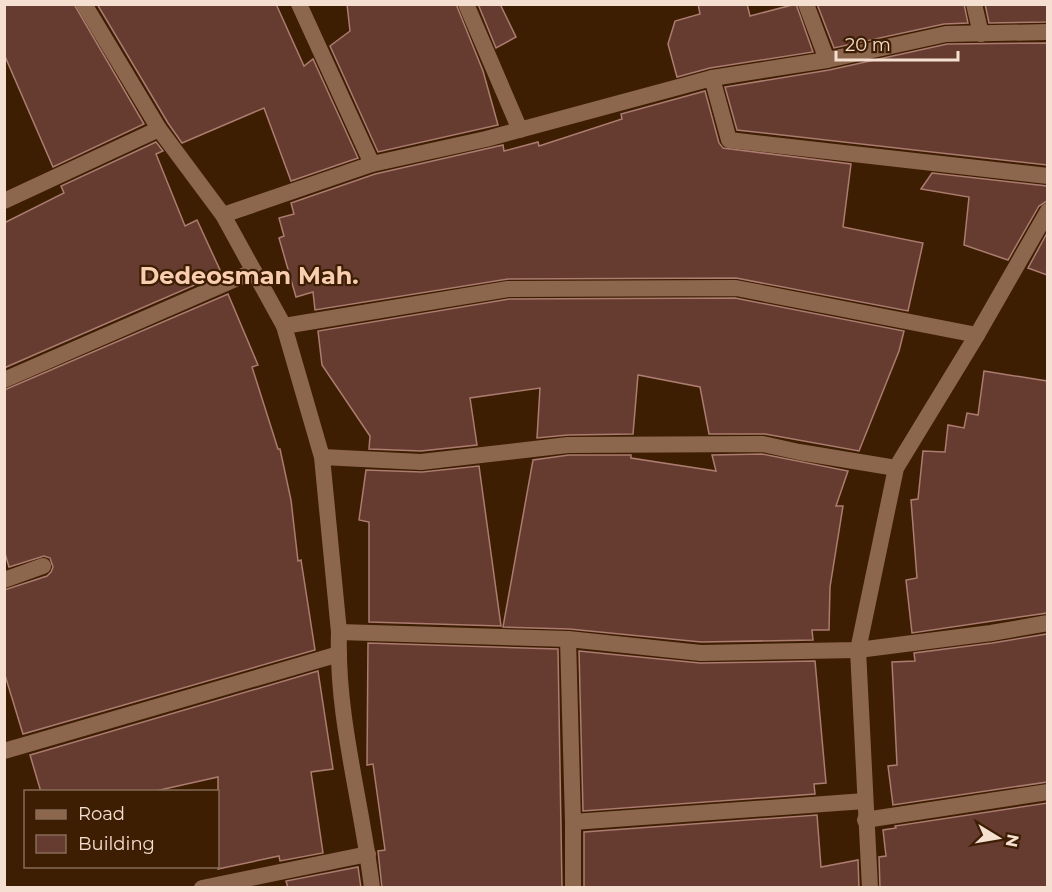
<svg xmlns="http://www.w3.org/2000/svg" width="1052" height="892" viewBox="0 0 1052 892" font-family="Montserrat,sans-serif">
  <style>
    .building { fill: #663c31; stroke: #ab7c6f; stroke-width: 1.5 }
    .lines { fill: none; stroke-linecap: round; stroke-linejoin: round }
    .minor { stroke: #8d674d; stroke-width: 16 }
    .tertiary { stroke: #8d674d; stroke-width: 16 }
    .labels { text-anchor: middle; stroke-width: 4.5; stroke-linejoin: round; paint-order: stroke }
    .district-label { font-size: 24px; font-weight: bold; fill: #f9ceb0; stroke: #3e1e03 }
  </style>
  <rect width="100%" height="100%" fill="#3e1e03"/>
  <!-- building -->
  <g class="building">
    <polygon points="4,4 74,4 144,124 53,167 4,54"/>
    <polygon points="97,4 276,4 304,66 313,59 358,158 291,181 264,108 182,143 168,123"/>
    <polygon points="347,4 456,4 483,71 498,125 378,152 330,46 350,31"/>
    <polygon points="478,4 500,4 516,37 496,48"/>
    <polygon points="698,4 747,4 750,16 796,4 813,52 710,68 677,77 668,44 675,21 700,14"/>
    <polygon points="817,4 964,4 968,23 944,24 834,48"/>
    <polygon points="985,4 1047,4 1047,22 989,23"/>
    <polygon points="1047,43 1047,165 737,130 725,87 829,70 947,44"/>
    <polygon points="705,91 719,143 723,148 851,164 843,227 923,243 908,311 736,278 508,279 315,310 313,292 296,297 279,238 284,236 279,218 294,214 291,203 375,174 503,145 504,151 538,142 539,146 622,119 621,114"/>
    <polygon points="156,142 163,151 156,154 185,226 197,220 220,270 218,271 220,274 4,368 4,223 64,193 61,186"/>
    <polygon points="932,173 1047,186 1047,201 1039,206 1008,260 964,245 969,197 921,189"/>
    <polygon points="1047,233 1047,275 1028,268"/>
    <polygon points="228,294 258,365 252,367 278,449 280,449 291,500 298,561 301,560 315,650 23,734 4,672 4,590 47,576 51,572 53,567 50,558 44,556 9,567 4,550 4,390"/>
    <polygon points="735,298 904,331 899,351 859,451 765,434 709,434 700,387 638,375 633,434 568,435 537,438 540,388 470,398 477,445 421,451 369,449 370,436 322,365 318,331 509,299"/>
    <polygon points="984,371 1047,381 1047,613 912,633 906,580 917,578 911,500 918,499 923,451 945,452 948,425 964,428 967,413 978,415"/>
    <polygon points="762,454 848,471 836,506 843,506 830,587 829,630 812,630 813,640 701,642 569,629 503,627 533,460 569,455 631,455 631,458 716,471 712,455"/>
    <polygon points="479,466 501,626 369,622 369,522 359,520 366,470 422,472"/>
    <polygon points="1047,634 1047,782 893,805 888,766 897,765 892,662 915,661 914,653 992,643"/>
    <polygon points="368,643 558,649 562,888 382,888 378,851 385,850 373,764 367,765"/>
    <polygon points="579,651 700,663 815,661 826,783 814,784 815,794 583,811"/>
    <polygon points="318,671 333,769 311,772 323,853 280,861 279,856 218,869 218,777 151,792 41,792 30,755"/>
    <polygon points="1047,803 1047,888 880,888 879,857 886,856 883,830 896,828 895,826"/>
    <polygon points="817,815 821,867 858,860 859,888 584,888 584,832"/>
    <polygon points="358,867 361,888 288,888 286,881"/>
  </g>
  <g class="lines">
    <!-- minor -->
    <g class="minor">
      <path d="M84,4L159,129L223,215L284,326L322,457L339,632C336,718 362,802 372,888"/>
      <polyline points="299,4 372,164"/>
      <polyline points="466,4 520,130"/>
      <polyline points="806,4 827,60"/>
      <polyline points="974,4 981,34"/>
      <polyline points="712,78 729,140 1048,176"/>
      <polyline points="4,201 159,129"/>
      <polyline points="223,215 372,164 486,139 712,78 827,60 946,34 1048,32"/>
      <polyline points="284,326 508,289 736,288 977,335"/>
      <polyline points="4,380 254,271"/>
      <polyline points="322,457 421,462 568,445 763,444 799,452 896,468"/>
      <polyline points="4,580 43,566"/>
      <polyline points="339,632 568,639 701,653 858,650 991,633 1048,623"/>
      <polyline points="568,639 573,822 865,801"/>
      <polyline points="4,751 339,654"/>
      <polyline points="865,820 1048,792"/>
      <polyline points="202,888 368,854"/>
      <polyline points="573,888 573,822"/>
    </g>
    <!-- tertiary -->
    <polyline class="tertiary" points="870,888 858,650 896,468 977,335 1048,211"/>
  </g>
  <g class="labels">
    <!-- district labels -->
    <g class="district-label">
      <text x="249" y="284">Dedeosman Mah.</text>
    </g>
  </g>
  <!-- border -->
  <rect width="1052" height="892" fill="none" stroke="#f5dfd1" stroke-width="12"/>
  <!-- legend -->
  <rect x="24" y="790" width="195" height="78" fill="#3e1e03" stroke="#876b55" stroke-width="1.5"/>
  <rect x="36" y="810" width="30" height="9" fill="#8d674d" stroke="#876b55" stroke-width="1.5"/>
  <text x="78" y="820" font-size="18" fill="#f5dfd1">Road</text>
  <rect x="36" y="835" width="30" height="18" fill="#663c31" stroke="#876b55" stroke-width="1.5"/>
  <text x="78" y="850" font-size="18" fill="#f5dfd1">Building</text>
  <!-- north arrow -->
  <g transform="translate(998 838) rotate(101)" stroke="#3e1e03" stroke-width="4.5" paint-order="stroke">
  <path d="M0-4.5L10 22L0 15L-10 22Z" fill="#f5dfd1"/>
  <text y="-9" font-size="16" font-weight="bold" text-anchor="middle" fill="#f5dfd1">N</text>
  </g>
  <!-- scale -->
  <path d="M836 51v9h122v-9" fill="none" stroke="#f5dfd1" stroke-width="3"/>
  <text x="845" y="51" font-size="18" fill="#f5dfd1" stroke="#3e1e03" stroke-width="4.5" paint-order="stroke">20 m</text>
</svg>
